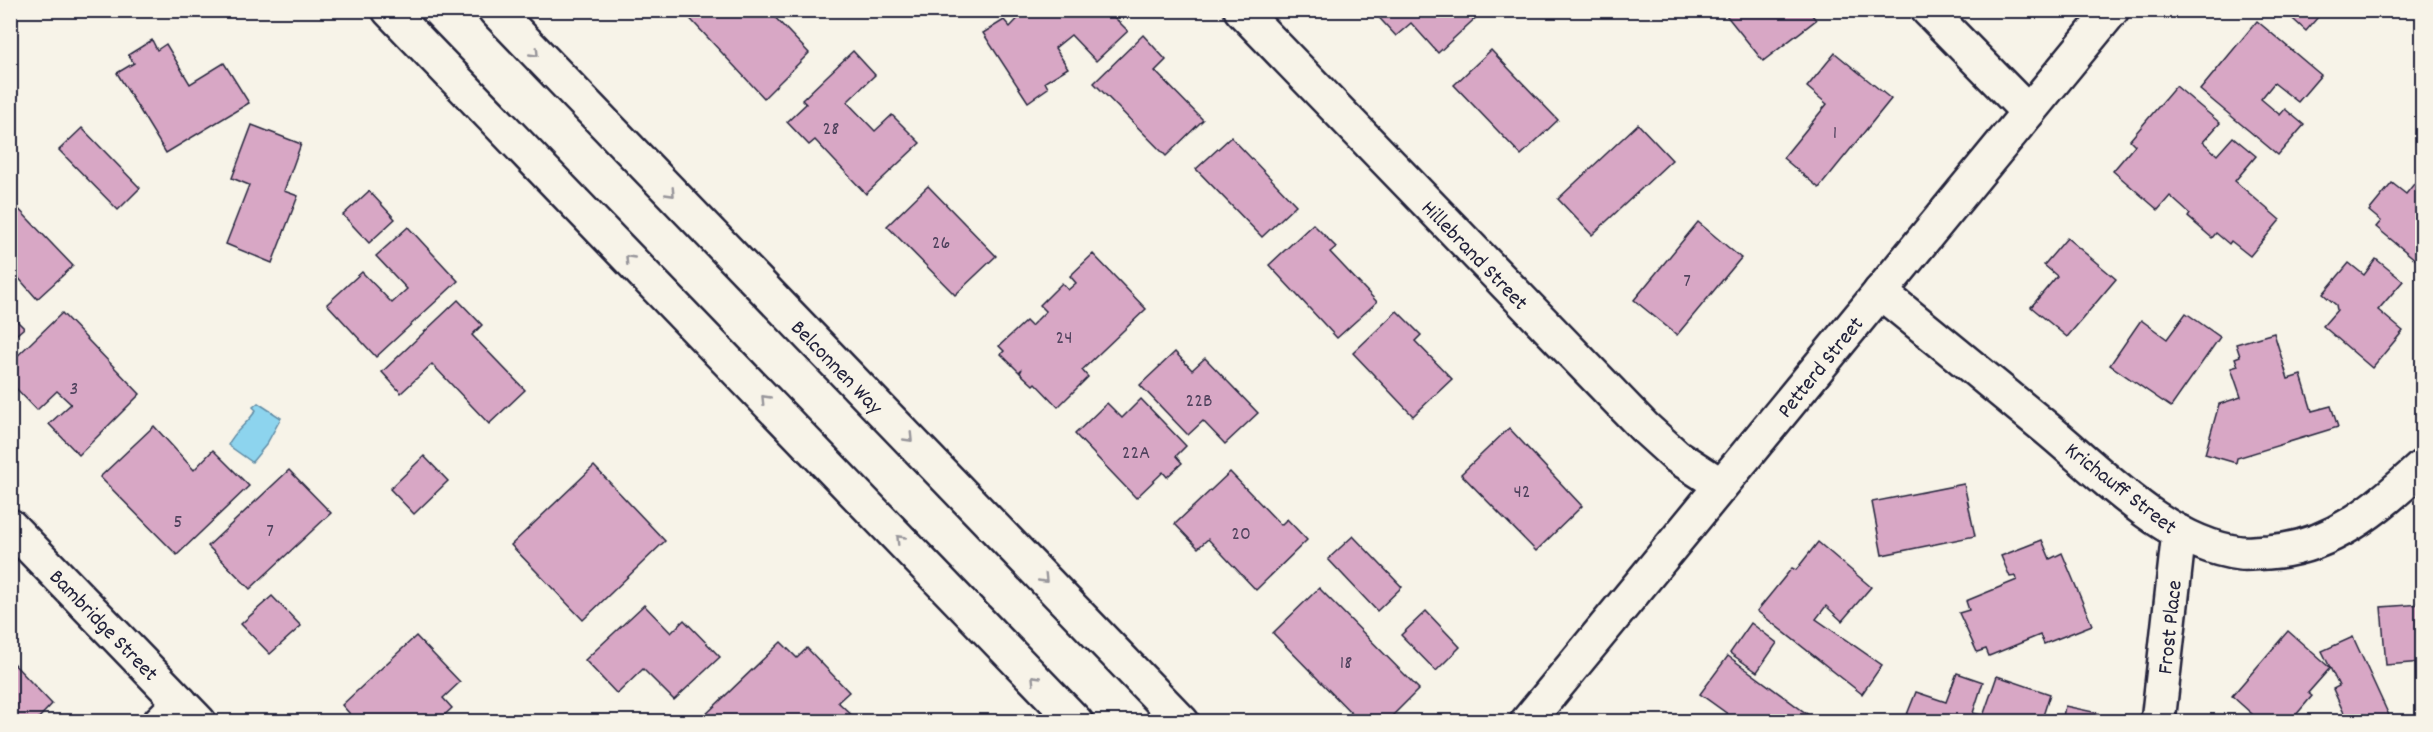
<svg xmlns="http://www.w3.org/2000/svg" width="2433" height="732" viewBox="0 0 2433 732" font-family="Dekko,sans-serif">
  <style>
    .water { fill: #8dd4ee; stroke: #628da6; stroke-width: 1.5 }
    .building { fill: #d8a7c5; stroke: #22223b; stroke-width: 1.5 }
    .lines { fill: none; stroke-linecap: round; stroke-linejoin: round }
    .minor-casing { stroke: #22223b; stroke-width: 38 }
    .tertiary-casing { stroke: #22223b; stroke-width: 38 }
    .primary-casing { stroke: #22223b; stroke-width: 38 }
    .minor { stroke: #f7f3e8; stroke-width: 33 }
    .tertiary { stroke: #f7f3e8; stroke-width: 33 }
    .primary { stroke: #f7f3e8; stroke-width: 33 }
    .oneway { stroke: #97959a }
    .labels { text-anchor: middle; stroke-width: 4.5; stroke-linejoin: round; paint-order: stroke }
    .number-label { font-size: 20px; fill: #50435e }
    .street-label { font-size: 22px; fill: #22223b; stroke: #f7f3e8 }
  </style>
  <rect width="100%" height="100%" fill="#f7f3e8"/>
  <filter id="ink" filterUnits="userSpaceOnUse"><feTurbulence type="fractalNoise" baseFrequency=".0167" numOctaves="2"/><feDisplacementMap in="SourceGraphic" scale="12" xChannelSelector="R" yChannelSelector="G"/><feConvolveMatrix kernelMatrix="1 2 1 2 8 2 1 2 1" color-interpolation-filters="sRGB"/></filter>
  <g filter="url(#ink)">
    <!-- water -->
    <path class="water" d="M258,403L281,418L266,445L252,462L228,445C236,429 247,425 256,410L253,407Z"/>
    <!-- building -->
    <g class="building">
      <polygon points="682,10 757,10 761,15 768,10 809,53 764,98"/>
      <polygon points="1026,10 1107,10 1128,31 1096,61 1071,35 1055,48 1068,68 1045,82 1048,88 1028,102 983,33 1004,20 1010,27"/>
      <polygon points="1372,10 1484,10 1438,53 1411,23 1396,36"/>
      <polygon points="1722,10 1808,10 1816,20 1763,61"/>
      <polygon points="2283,10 2324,10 2306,31"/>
      <polygon points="2257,21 2321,75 2298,102 2274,83 2261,99 2280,115 2285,109 2304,125 2278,155 2200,90"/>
      <polygon points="1143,35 1166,60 1155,71 1203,120 1166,156 1094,83"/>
      <polygon points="152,40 157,50 166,44 190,84 224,63 249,103 166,153 117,73 134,63 128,55"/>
      <polygon points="1491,50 1558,120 1521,155 1454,85"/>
      <polygon points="853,51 875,75 847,102 875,131 892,115 920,143 866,194 815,140 809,145 787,122 806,104 802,100"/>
      <polygon points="1835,53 1891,99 1819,188 1783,158 1827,104 1807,87"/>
      <polygon points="2176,86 2220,123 2203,142 2217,155 2233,137 2256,156 2235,181 2280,220 2250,256 2231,241 2229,244 2216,233 2212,238 2188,217 2190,214 2170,196 2158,210 2113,171 2135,145 2130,140"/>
      <polygon points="1638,124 1672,160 1592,235 1558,199"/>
      <polygon points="252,125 301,144 284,191 298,196 272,263 226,244 249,185 232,178"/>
      <polygon points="82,128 140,188 118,210 59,150"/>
      <polygon points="1231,137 1296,205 1262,237 1196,169"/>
      <polygon points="2422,174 2422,265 2376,227 2381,221 2369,211 2392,183 2406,194"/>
      <polygon points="928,186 996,256 955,295 887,226"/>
      <polygon points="369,191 395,219 369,243 343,215"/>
      <polygon points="10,200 73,266 37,299 16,275 10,280"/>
      <polygon points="1698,222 1741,258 1677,335 1634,300"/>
      <polygon points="1313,224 1336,247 1330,252 1377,302 1337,338 1269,265"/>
      <polygon points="408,227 458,281 376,357 327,304 362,272 392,303 407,289 376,256"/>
      <polygon points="2067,238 2116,279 2067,337 2031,307 2057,276 2044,265"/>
      <polygon points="1093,254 1146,309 1082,370 1088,377 1058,407 1035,383 1033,385 1020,373 1022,369 1019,372 1001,354 1004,351 999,346 1026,321 1031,326 1046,311 1040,305 1062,283 1068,290 1076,283 1070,276"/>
      <polygon points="2376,259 2403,281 2378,310 2403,331 2372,368 2323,326 2337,310 2336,305 2323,294 2349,263 2364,275"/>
      <polygon points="458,300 482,325 472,335 525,390 489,424 432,364 401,393 382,372"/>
      <polygon points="1397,311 1421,335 1415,341 1452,379 1413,416 1353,353"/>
      <polygon points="62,313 140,394 79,455 49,424 71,404 57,391 37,410 10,382 10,363"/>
      <polygon points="2186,313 2220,337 2171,407 2110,365 2141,320 2167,339"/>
      <polygon points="10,314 24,328 10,340"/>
      <polygon points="2274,333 2288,379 2301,375 2312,411 2331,406 2338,427 2237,458 2236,463 2205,454 2219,404 2241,397 2231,368 2238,366 2235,358 2240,356 2236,344"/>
      <polygon points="1175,352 1192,370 1205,358 1258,413 1225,444 1203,421 1188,435 1140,385"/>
      <polygon points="1141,399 1186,446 1176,456 1182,463 1167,477 1163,472 1136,498 1075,434 1107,403 1122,418"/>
      <polygon points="154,426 194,470 213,450 249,486 177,555 100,477"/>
      <polygon points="1509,428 1582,506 1536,551 1461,474"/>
      <polygon points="424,456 448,481 414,514 390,489"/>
      <polygon points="594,466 665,541 583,620 511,545"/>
      <polygon points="289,470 331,513 250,589 208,546"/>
      <polygon points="1230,472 1281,525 1287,519 1307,540 1256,590 1208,539 1198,548 1175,524"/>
      <polygon points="1964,484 1975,536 1882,555 1872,502"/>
      <polygon points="1353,536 1402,587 1377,611 1328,559"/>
      <polygon points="2042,540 2050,559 2062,553 2092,625 2044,644 2040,635 1989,656 1986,649 1977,652 1959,613 1969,610 1966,601 2017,580 2016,576 2010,577 2001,556"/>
      <polygon points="1818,542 1871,587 1842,621 1826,606 1816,619 1882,665 1862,694 1757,611 1792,568 1796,570"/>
      <polygon points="1319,588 1419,689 1386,722 1360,722 1273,633"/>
      <polygon points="272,596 301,626 270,654 241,624"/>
      <polygon points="2422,604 2422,662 2386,665 2381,607"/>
      <polygon points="644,605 671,633 684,620 720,657 674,700 643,669 617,694 585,660"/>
      <polygon points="1426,611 1460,647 1436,671 1401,635"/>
      <polygon points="1751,623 1777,643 1757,672 1730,653"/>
      <polygon points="2288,631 2330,668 2308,693 2312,696 2290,722 2261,722 2232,696"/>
      <polygon points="416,636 460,682 443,698 452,708 437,722 357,722 342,705"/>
      <polygon points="2353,637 2392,722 2348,722 2333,689 2339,686 2322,651"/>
      <polygon points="781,642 797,658 807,648 849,692 838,702 857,720 765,722 762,718 759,722 698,722"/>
      <polygon points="1728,656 1818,722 1739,722 1700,694"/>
      <polygon points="10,660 52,704 35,722 10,722"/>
      <polygon points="1957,673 1983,682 1973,713 1981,715 1979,722 1904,722 1916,692 1946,702"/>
      <polygon points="1997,676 2050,694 2041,722 1981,722"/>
      <polygon points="2065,706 2098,713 2097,722 2062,722"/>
    </g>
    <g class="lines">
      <defs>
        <g id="minor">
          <polyline points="1241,10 1644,427 1676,456 1721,485"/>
          <polyline points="1928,10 2028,112"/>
          <path d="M1880,292C1936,337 1990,382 2045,427C2101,473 2166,544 2240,553C2249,554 2259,552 2268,552C2332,548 2377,508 2422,467"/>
          <polyline points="10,526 199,722"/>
          <polyline points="160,722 180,702"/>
          <polyline points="2158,722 2179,532"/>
        </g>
        <polyline id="tertiary" points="1527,722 2112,10"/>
        <g id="primary">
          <polyline points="389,10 1076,722"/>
          <polyline points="495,10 1182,722"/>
        </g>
      </defs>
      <!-- minor casing -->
      <use href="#minor" class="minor-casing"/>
      <!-- tertiary casing -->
      <use href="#tertiary" class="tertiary-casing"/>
      <!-- primary casing -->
      <use href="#primary" class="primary-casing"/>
      <!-- minor -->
      <use href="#minor" class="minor"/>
      <!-- tertiary -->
      <use href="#tertiary" class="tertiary"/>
      <!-- primary -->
      <use href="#primary" class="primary"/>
    </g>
    <!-- one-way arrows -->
    <defs><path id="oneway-chevron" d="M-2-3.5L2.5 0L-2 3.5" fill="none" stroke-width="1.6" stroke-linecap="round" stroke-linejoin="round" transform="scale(1.5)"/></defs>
    <g class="oneway">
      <use href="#oneway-chevron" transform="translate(535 53) rotate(46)"/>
      <use href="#oneway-chevron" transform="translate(671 193) rotate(46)"/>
      <use href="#oneway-chevron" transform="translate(629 259) rotate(-134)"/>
      <use href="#oneway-chevron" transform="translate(765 399) rotate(-134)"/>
      <use href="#oneway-chevron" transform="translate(909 438) rotate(46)"/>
      <use href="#oneway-chevron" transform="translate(900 539) rotate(-134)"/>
      <use href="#oneway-chevron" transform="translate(1044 579) rotate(46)"/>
      <use href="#oneway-chevron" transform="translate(1035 679) rotate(-134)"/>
    </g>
  </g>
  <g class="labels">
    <!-- number labels -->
    <g class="number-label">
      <text x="831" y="134">28</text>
      <text x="1835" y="138">1</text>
      <text x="941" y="248">26</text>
      <text x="1687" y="286">7</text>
      <text x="1064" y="343">24</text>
      <text x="74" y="394">3</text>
      <text x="1199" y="406">22B</text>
      <text x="1136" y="458">22A</text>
      <text x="1522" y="497">42</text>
      <text x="178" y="527">5</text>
      <text x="270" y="536">7</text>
      <text x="1241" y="539">20</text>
      <text x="1346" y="668">18</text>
    </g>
    <!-- street labels -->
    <g class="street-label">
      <text transform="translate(1476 254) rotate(46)" y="8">Hillebrand Street</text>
      <text transform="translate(838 366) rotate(46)" y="8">Belconnen Way</text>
      <text transform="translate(1819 366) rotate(-51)" y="8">Petterd Street</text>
      <text transform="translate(2122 487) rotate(38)" y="8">Krichauff Street</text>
      <text transform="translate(105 624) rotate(46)" y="8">Bambridge Street</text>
      <text transform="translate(2168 627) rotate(-84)" y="8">Frost Place</text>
    </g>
  </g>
  <!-- margin -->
  <rect width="2433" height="732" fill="none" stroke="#f7f3e8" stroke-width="36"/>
  <rect x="18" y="18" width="2397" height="696" fill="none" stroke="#22223b" stroke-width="2" filter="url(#ink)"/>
</svg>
